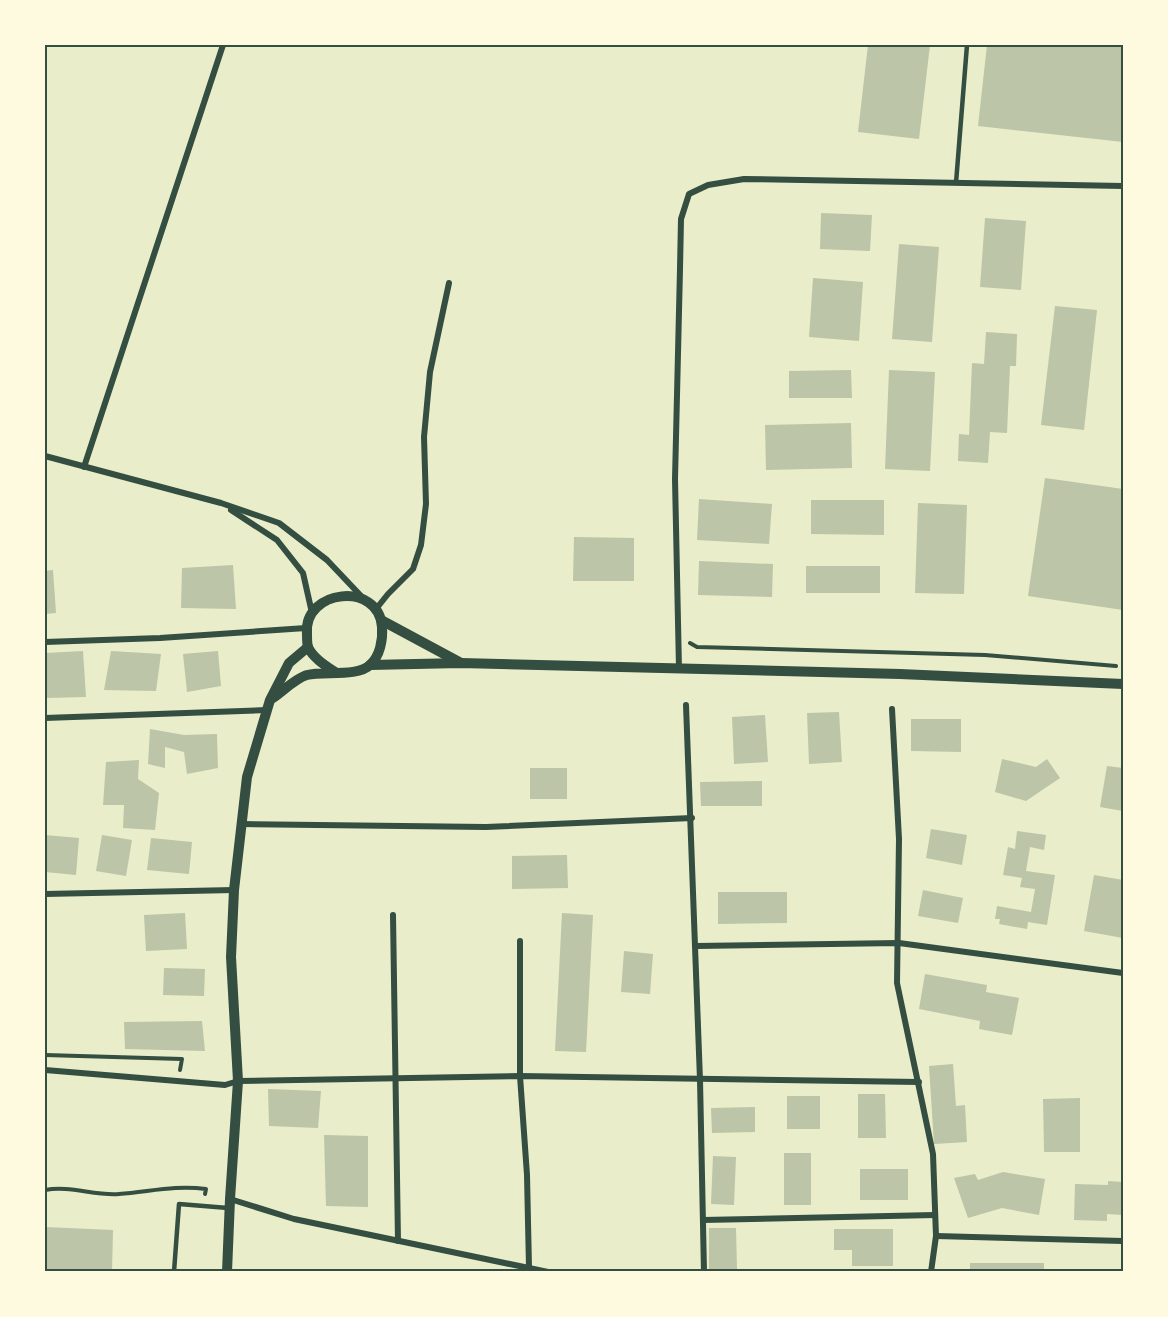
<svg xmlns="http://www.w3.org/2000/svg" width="1168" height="1317" viewBox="0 0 1168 1317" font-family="Rubik,sans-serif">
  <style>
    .building { fill: #bcc5a7 }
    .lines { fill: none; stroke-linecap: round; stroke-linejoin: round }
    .path { stroke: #344e41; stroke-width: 4 }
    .service { stroke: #344e41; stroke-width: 4.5 }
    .minor { stroke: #344e41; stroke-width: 6 }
    .tertiary { stroke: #344e41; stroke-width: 10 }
    .neatline { fill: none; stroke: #344e41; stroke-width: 2 }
  </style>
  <rect width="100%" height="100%" fill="#e9edc9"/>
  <!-- building -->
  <g class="building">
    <polygon points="868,45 930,45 919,139 858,132"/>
    <polygon points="987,45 1123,45 1123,142 978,126"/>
    <polygon points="821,213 872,215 870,251 820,249"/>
    <polygon points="985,218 1026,221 1021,290 980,287"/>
    <polygon points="899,244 939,247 932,342 892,339"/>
    <polygon points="813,278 863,282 859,341 809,337"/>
    <polygon points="1055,306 1097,310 1084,430 1041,425"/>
    <polygon points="986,332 1017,334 1016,366 1010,366 1007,433 990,432 988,463 958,461 959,434 969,435 972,363 984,364"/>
    <polygon points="851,370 852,398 789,398 789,371"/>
    <polygon points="889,370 935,372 930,471 885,469"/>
    <polygon points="851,423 852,468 766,470 765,425"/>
    <polygon points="1045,478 1123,489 1123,610 1028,596"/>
    <polygon points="699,499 772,504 769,544 697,540"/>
    <polygon points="811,500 884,500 884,535 811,534"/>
    <polygon points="918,503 967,505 964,594 915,593"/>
    <polygon points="574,537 634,538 634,581 573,581"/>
    <polygon points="699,561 773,564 772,597 698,595"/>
    <polygon points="233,565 236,609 181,608 182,568"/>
    <rect x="806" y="566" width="74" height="27"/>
    <polygon points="53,570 56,613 45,614 45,571"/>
    <polygon points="83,651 86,697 45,698 45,653"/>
    <polygon points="111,651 161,654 156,691 104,690"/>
    <polygon points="218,651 221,686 187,692 183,654"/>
    <polygon points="839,712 842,762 809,764 807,713"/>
    <polygon points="765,715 768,762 734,764 732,717"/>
    <polygon points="911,719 961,719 961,752 911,751"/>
    <polygon points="150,729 184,735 217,734 218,768 187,774 184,752 165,747 165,768 148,764"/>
    <polygon points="1002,759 1036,767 1047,759 1060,778 1026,801 995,792"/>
    <polygon points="139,760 138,779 159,793 155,830 123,828 124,805 103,805 106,762"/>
    <polygon points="1107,766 1123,768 1123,811 1100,807"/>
    <rect x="530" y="768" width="37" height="31"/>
    <polygon points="762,781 762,806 701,806 700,782"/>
    <polygon points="931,829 967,835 962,865 926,858"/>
    <polygon points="1017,831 1046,835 1044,850 1030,847 1026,871 1055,875 1047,925 1028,922 1027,929 999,924 1000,919 995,919 997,906 1031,912 1035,889 1020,887 1022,878 1003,875 1008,847 1015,849"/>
    <polygon points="45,835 79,838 76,875 45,872"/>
    <polygon points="102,835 132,840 126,876 96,871"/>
    <polygon points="151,838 192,842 189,874 147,870"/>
    <polygon points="567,855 568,888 512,889 512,856"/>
    <polygon points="1094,875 1123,880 1123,938 1084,931"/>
    <polygon points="923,890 963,898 958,923 918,916"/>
    <polygon points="718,892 787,892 787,923 718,924"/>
    <polygon points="185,913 187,949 146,951 144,915"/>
    <polygon points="562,913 593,915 586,1052 555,1051"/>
    <polygon points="624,951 653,954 650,994 621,992"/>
    <polygon points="164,968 205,969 204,996 163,995"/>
    <polygon points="925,974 987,985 986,992 1019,998 1012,1035 979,1029 980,1021 919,1009"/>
    <polygon points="202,1021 205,1051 125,1049 124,1022"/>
    <polygon points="953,1064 956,1106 965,1105 967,1142 934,1144 929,1066"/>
    <polygon points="268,1089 321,1091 318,1128 269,1126"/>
    <polygon points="858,1094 885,1094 886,1138 858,1138"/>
    <rect x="787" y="1096" width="33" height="33"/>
    <polygon points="1080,1098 1080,1152 1044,1152 1043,1099"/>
    <polygon points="755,1107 755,1132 712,1133 711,1108"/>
    <polygon points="324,1135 368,1136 368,1207 326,1206"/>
    <rect x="784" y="1153" width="27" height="52"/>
    <polygon points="713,1156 736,1157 734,1205 711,1204"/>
    <rect x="860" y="1169" width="48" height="31"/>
    <polygon points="1003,1172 1045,1179 1039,1215 1002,1208 968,1218 954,1178 975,1174 978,1180"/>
    <polygon points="1108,1181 1123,1182 1123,1215 1107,1214 1107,1221 1074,1220 1075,1184 1108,1185"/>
    <polygon points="45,1227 113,1230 112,1272 45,1271"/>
    <polygon points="709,1228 736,1228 737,1269 709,1269"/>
    <polygon points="834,1229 893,1229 893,1266 852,1266 852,1250 834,1250"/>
    <rect x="970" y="1263" width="74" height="9"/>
  </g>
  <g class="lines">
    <!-- path -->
    <g class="path">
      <polyline points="690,643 697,647 985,655 1116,666"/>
      <polyline points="45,1055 182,1059 180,1070"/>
      <path d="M45,1190C70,1185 94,1196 119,1194C149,1192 174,1185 206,1189L205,1194"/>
    </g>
    <!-- service -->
    <g class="service">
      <polyline points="956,183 967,45"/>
      <polyline points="174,1272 179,1204 228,1208"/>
    </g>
    <!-- minor -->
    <g class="minor">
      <polyline points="45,456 221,503 279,523 327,560 363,598"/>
      <polyline points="84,467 223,45"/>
      <polyline points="231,510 277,540 303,573 312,613"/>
      <polyline points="376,609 388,594 413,569 421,545 426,504 424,437 430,372 449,283"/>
      <polyline points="45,642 160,638 306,628"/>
      <polyline points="679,669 675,479 680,269 681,219 689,194 708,185 744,179 1123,186"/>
      <polyline points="686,705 700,1080 704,1272"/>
      <polyline points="892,709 899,839 897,983 933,1154 936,1236 931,1272"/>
      <polyline points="45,718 267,710"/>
      <polyline points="241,824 486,827 692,818"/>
      <polyline points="45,894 234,890"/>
      <polyline points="393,915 398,1241"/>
      <polyline points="520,941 520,1076 527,1175 529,1268"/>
      <polyline points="696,946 899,943 1123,973"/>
      <polyline points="45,1070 225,1085 238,1081 520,1076 919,1082"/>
      <polyline points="230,1199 294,1219 548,1272"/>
      <polyline points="703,1220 935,1215"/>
      <polyline points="936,1236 1123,1241"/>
    </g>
    <!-- tertiary -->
    <g class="tertiary">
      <polyline points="381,620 461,663"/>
      <polyline points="370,665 461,663 900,674 1123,684"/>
      <path d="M273,698C283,691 296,678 307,675C324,671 358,677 370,665C380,656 383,640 382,627C379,581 303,589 307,634C307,637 307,644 308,647C313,658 326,666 335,672"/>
      <polyline points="227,1272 230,1199 238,1081 231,957 234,890 247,777 270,700 289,663 308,647"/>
    </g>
  </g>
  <!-- border -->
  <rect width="1168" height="1317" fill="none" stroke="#fefae0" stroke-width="93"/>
  <rect x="46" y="46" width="1076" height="1224" class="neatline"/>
</svg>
